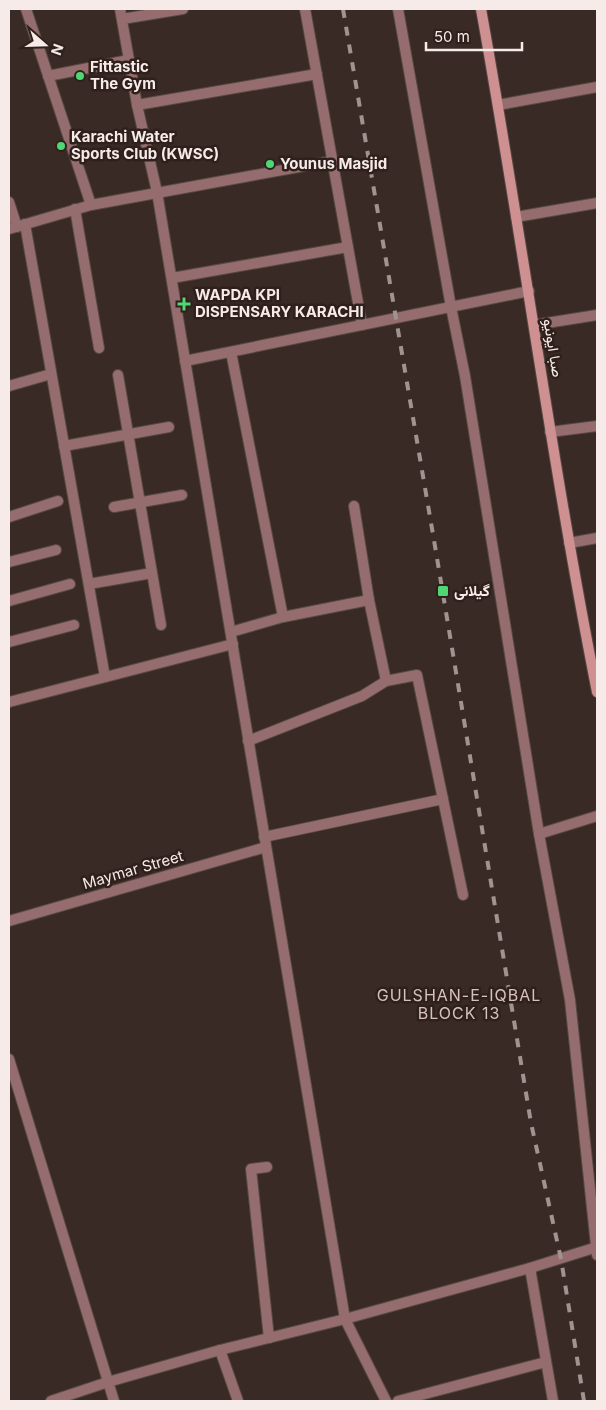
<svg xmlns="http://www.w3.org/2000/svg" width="606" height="1410" viewBox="0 0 606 1410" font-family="Inter,Vazirmatn,sans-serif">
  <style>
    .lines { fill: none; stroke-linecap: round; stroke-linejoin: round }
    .minor-casing { stroke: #574944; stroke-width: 12 }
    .secondary-casing { stroke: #574944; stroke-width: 12 }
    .minor { stroke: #956d6e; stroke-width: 10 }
    .secondary { stroke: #cf9092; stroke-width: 10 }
    .rail { stroke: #a09490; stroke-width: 4; stroke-dasharray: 9 9; stroke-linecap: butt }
    .poi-dot { fill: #4fd675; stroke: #2f201b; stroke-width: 2 }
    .labels { text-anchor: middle; stroke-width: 5; stroke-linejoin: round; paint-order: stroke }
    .poi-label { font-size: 15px; font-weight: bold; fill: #f6ebe8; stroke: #2f201b; text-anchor: start }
    .street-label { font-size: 15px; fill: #f6ebe8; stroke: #2f201b }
    .neighbourhood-label { font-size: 16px; letter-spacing: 1px; fill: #d7c2bb; stroke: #2f201b }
  </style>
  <rect width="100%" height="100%" fill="#392a25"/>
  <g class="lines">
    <defs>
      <g id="minor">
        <polyline points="26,9 91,205"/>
        <polyline points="120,9 137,105 157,192 345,1319 386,1401"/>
        <polyline points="305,9 362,325"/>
        <polyline points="398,9 451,307 465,376 539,834 570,1000 597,1255"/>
        <polyline points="122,19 183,9"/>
        <polyline points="48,76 129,60"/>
        <polyline points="137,105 317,74"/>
        <polyline points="498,105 597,87"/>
        <polyline points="9,202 17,227"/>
        <polyline points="75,209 99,348"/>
        <polyline points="516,217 597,203"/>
        <polyline points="25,224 105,677"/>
        <polyline points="9,229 91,205 332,161"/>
        <polyline points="172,278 348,247"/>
        <polyline points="534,325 597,315"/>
        <polyline points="231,352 283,617"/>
        <polyline points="185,361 529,291"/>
        <polyline points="118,375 161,625"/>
        <polyline points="9,386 51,374"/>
        <polyline points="550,432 597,426"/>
        <polyline points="64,446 169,427"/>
        <polyline points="354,506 369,600 386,681"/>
        <polyline points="114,507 182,495"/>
        <polyline points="9,517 58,501"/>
        <polyline points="569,543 597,538"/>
        <polyline points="9,562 56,550"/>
        <polyline points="89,584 152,573"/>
        <polyline points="9,601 70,584"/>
        <polyline points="231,632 283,617 369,600"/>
        <polyline points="9,642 74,625"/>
        <polyline points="9,702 233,644"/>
        <polyline points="248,741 362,696 386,681 417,675 463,895"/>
        <polyline points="539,834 597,816"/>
        <polyline points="264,837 443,799"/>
        <polyline points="9,921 266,847"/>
        <polyline points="9,1059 114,1401"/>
        <polyline points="267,1167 251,1169 269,1338"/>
        <polyline points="530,1268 553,1401"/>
        <polyline points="220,1350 238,1401"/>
        <polyline points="51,1401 108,1382 220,1350 345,1319 530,1268 597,1247"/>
        <polyline points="398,1401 546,1362"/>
      </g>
      <path id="secondary" d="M481,9C522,236 552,465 597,692"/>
    </defs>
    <!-- minor casing -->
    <use href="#minor" class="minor-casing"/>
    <!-- secondary casing -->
    <use href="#secondary" class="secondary-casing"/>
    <!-- minor -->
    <use href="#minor" class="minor"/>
    <!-- secondary -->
    <use href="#secondary" class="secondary"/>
    <!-- rail -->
    <polyline class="rail" points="343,9 436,552 531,1123 561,1259 584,1401"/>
  </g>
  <!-- markers -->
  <g class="poi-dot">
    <circle cx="80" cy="76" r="5"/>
    <circle cx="61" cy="146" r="5"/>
    <circle cx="270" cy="164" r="5"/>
    <path d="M181.5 296.5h5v5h5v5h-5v5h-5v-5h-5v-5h5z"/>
    <rect x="437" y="585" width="12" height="12" rx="2.5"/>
  </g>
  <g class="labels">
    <!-- poi labels -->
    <g class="poi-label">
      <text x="90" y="72">Fittastic<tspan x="90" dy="17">The Gym</tspan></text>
      <text x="71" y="142">Karachi Water<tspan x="71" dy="17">Sports Club (KWSC)</tspan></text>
      <text x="280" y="169">Younus Masjid</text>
      <text x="195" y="300">WAPDA KPI<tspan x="195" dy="17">DISPENSARY KARACHI</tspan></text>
      <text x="454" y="596">گیلانی</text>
    </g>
    <!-- street labels -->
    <g class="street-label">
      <text transform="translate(553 348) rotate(81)" y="5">صبا ایونیو</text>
      <text transform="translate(133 870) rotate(-16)" y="5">Maymar Street</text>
    </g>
    <!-- neighbourhood labels -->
    <g class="neighbourhood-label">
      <text x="459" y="1001">GULSHAN-E-IQBAL<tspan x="459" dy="18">BLOCK 13</tspan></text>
    </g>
  </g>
  <!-- border -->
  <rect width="606" height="1410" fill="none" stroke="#f6ebe8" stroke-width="20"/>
  <!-- north arrow -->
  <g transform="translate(45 45) rotate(110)" stroke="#2f201b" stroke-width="4" paint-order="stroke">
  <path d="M0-4L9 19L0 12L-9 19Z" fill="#f6ebe8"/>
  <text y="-8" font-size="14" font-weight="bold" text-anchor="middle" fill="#f6ebe8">N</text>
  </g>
  <!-- scale -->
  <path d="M426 42v8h96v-8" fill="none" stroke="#f6ebe8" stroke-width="2.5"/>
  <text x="434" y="42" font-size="15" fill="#f6ebe8" stroke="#2f201b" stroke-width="4" paint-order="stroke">50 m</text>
</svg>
